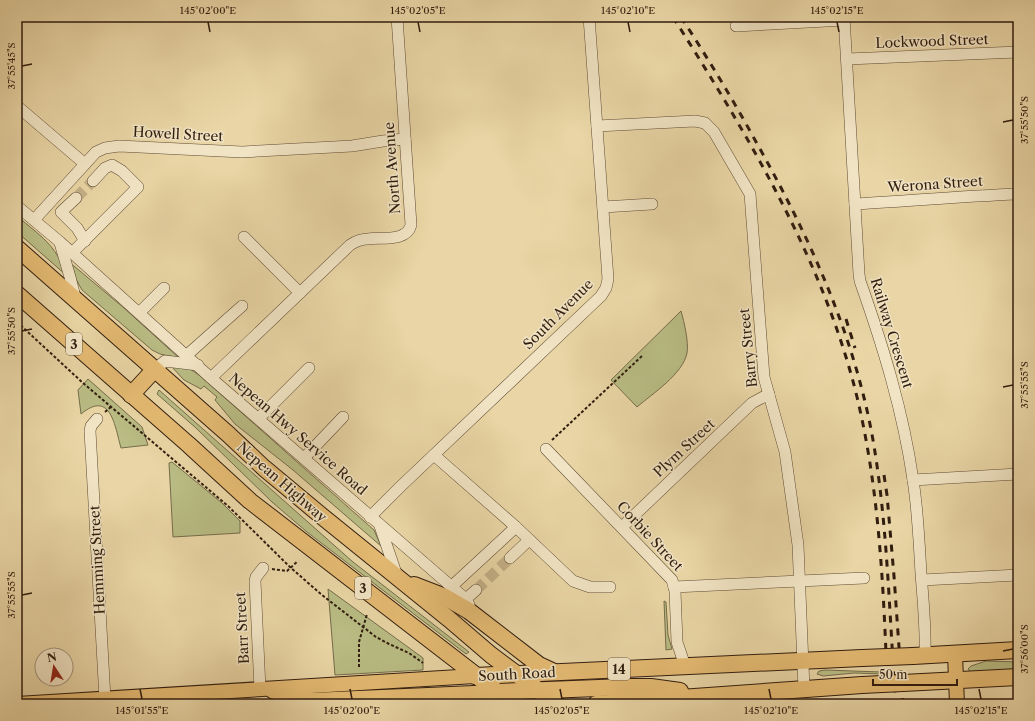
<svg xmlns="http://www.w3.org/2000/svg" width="1035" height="721" viewBox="0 0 1035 721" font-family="'Libre Caslon Text',serif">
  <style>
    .green { fill: #b9bc84; stroke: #756c4a }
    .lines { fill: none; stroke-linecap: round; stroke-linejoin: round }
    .minor-tunnel { stroke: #c4b087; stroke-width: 11; stroke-dasharray: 11 5.5; stroke-linecap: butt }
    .minor-casing { stroke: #5f4b34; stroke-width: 12 }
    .major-casing { stroke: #311d0f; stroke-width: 16 }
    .highway-casing { stroke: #311d0f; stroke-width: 18 }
    .path { stroke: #311d0f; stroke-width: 2; stroke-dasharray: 3 2; stroke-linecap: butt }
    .minor { stroke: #f1e4c4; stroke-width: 11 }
    .major { stroke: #e4ba72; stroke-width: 14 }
    .highway { stroke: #e4ba72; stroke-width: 16 }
    .rail { stroke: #311d0f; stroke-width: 3; stroke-dasharray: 7 7; stroke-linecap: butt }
    .highway-bridge-casing { stroke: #311d0f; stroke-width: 18; stroke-linecap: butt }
    .highway-bridge { stroke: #e4ba72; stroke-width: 16 }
    .ticks { fill: none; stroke: #311d0f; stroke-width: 1.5 }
    .labels { text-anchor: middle; stroke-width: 3; stroke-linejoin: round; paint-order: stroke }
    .shield { fill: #f1e4c4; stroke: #6b5945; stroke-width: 1 }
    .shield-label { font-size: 13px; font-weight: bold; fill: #311d0f }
    .street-label { font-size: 14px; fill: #311d0f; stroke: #f1e4c4 }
    .neatline { fill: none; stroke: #311d0f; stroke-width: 1.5 }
    .ticks-label { font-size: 10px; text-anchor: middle; fill: #311d0f }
  </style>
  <rect width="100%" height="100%" fill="#e9d5a5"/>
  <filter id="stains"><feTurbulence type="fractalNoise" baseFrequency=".005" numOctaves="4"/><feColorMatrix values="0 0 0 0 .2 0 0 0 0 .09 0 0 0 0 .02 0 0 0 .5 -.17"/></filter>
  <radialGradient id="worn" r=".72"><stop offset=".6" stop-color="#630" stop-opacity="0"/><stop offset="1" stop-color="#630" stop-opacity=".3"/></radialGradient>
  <!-- green -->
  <g class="green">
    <path d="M17,216C40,236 56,244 66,275L17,232Z"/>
    <polygon points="72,265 74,266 124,308 179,358 160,354 152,350 82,290 76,279"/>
    <path d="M681,311C684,321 689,343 687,353C683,374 652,394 637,407L611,380Z"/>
    <polygon points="171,366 190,369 199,375 374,530 381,546 293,470 235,424 215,400 217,397 204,386 201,389 184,380"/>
    <path d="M88,379L142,427L148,445L121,448C115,427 111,389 81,414L78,390Z"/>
    <polygon points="159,390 353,562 469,652 466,654 307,532 272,502 196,428 157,394"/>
    <polygon points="172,462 222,503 240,521 240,533 173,537 169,463"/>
    <polygon points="328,589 423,658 423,670 335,675"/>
    <polygon points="664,601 666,602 668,635 672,649 666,650"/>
    <polygon points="986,661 1018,662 1018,669 970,672 968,669 971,666"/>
    <polygon points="825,670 881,672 882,674 854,673 823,676 817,674 819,671"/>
  </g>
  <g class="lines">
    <!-- minor-tunnel -->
    <g class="minor-tunnel">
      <polyline points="76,198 93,181"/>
      <polyline points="476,590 510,558"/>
    </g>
    <defs>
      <g id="minor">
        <path d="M844,17L859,274L860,281C883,346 903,411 913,480C918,511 919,542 921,573C923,600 926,628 925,655"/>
        <polyline points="736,26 845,20"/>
        <polyline points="847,59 1018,52"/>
        <polyline points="17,106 85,164"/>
        <polyline points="597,126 695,121 705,123 714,132 750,194 764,377 785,452 798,545 804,689"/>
        <polyline points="76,198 61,212 77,228 85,241"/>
        <path d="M855,204C909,201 964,196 1018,194"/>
        <path d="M17,206L60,242L211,378L460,594C466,599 471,603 469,611"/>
        <polyline points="603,207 652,204"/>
        <polyline points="34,220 96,152 105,148 119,146 242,152 352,146 383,141 405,139"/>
        <polyline points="244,237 300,293"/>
        <polyline points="60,243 70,277 76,301"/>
        <polyline points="72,253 138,187 122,171 112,165 105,168 93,181"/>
        <polyline points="139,313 164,288"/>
        <polyline points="187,355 242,306"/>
        <polyline points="154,370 165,361 198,365"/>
        <path d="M211,378L350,245C356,241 362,239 368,239C381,237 407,242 411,225L397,17"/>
        <polyline points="259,418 309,368"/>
        <polyline points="97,419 91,426 90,431 105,699"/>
        <polyline points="546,449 672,580 675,591 677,642 685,666"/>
        <polyline points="434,455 516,527 573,581 590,587 610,587"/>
        <polyline points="304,458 343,417"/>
        <polyline points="913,480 1018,474"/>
        <polyline points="370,517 400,487 601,296 606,288 608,279 589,17"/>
        <polyline points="380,526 397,576"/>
        <polyline points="622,527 752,403 769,394"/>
        <polyline points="510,558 529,540"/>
        <polyline points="922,580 1018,575"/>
        <polyline points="452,586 516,527"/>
        <polyline points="674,587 864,578"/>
        <polyline points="466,599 476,590"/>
        <polyline points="260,689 255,581 256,577 263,568"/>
      </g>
      <g id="major">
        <polyline points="955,654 957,704"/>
        <polyline points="272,691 291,697 312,700 497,692"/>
        <polyline points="17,704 475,676"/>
      </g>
      <g id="highway">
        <polyline points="17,248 228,434 264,468 318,513 449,619 491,655 557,704"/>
        <polyline points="17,294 189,445 250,501 513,704"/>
        <polyline points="131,395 154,370"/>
        <polyline points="414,585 445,597 469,611 539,665 552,671"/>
        <polyline points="913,656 1018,650"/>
        <polyline points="475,676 862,658"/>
        <polyline points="903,683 1018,677"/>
        <polyline points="497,692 624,687 651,687 680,691"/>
        <polyline points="596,704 862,685"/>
      </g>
    </defs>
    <!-- minor casing -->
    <use href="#minor" class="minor-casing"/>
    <!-- major casing -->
    <use href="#major" class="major-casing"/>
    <!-- highway casing -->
    <use href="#highway" class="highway-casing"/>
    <!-- path -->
    <g class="path">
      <polyline points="17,322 83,383 228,506 291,568 322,595 376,637 389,644 409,653 423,663"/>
      <polyline points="105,412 112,406"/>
      <polyline points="552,440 642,356"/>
      <polyline points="272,569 287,571 298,561"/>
      <polyline points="359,667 359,642 367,614"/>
      <polyline points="871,703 871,704"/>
    </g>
    <!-- minor -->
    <use href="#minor" class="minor"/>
    <!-- major -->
    <use href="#major" class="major"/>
    <!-- highway -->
    <use href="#highway" class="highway"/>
    <!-- rail -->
    <g class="rail">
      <path d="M673,17C747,134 824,261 857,397C881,497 884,602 888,704"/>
      <path d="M681,17C707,57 732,98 755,140C808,234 854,333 873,440C888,527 889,616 896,704"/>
      <polyline points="846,319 855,348"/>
      <polyline points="884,475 887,495 894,576 903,704"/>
    </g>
    <defs>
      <g id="highway-bridge">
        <polyline points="862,658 913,656"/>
        <polyline points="862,685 903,683"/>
      </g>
    </defs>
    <!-- highway-bridge casing -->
    <use href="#highway-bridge" class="highway-bridge-casing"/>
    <!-- highway-bridge -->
    <use href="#highway-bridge" class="highway-bridge"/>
  </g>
  <!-- ticks -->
  <path class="ticks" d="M208,22L210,32M418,22L420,32M628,22L630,32M837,22L839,32M22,66L32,64M1003,122L1013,120M22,331L32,329M1003,387L1013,385M22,595L32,593M1003,651L1013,649M140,689L142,699M350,689L352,699M560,689L562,699M769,689L771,699M979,689L981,699"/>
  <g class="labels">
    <!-- shield labels -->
    <g class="shield">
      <rect x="66" y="333" width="16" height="22" rx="3"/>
      <rect x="355" y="577" width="16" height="22" rx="3"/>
      <rect x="608" y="658" width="22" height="22" rx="3"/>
    </g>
    <g class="shield-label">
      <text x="74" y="349">3</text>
      <text x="363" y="593">3</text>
      <text x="619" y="674">14</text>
    </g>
    <!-- street labels -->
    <g class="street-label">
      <text transform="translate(932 41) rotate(-2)" y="5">Lockwood Street</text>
      <text transform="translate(178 134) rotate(3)" y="5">Howell Street</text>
      <text transform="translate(392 168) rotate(-94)" y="5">North Avenue</text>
      <text transform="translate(935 184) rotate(-4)" y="5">Werona Street</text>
      <text transform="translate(558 314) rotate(-45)" y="5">South Avenue</text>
      <text transform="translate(892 333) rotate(73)" y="5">Railway Crescent</text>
      <text transform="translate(748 348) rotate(-96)" y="5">Barry Street</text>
      <text transform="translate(298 434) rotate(41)" y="5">Nepean Hwy Service Road</text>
      <text transform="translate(684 448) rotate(-43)" y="5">Plym Street</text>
      <text transform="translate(282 482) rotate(41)" y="5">Nepean Highway</text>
      <text transform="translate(650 536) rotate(47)" y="5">Corbie Street</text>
      <text transform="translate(97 560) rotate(-93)" y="5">Hemming Street</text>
      <text transform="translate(242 628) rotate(-93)" y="5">Barr Street</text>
      <text transform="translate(517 674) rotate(-3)" y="5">South Road</text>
    </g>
  </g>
  <!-- margin -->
  <rect width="1035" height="721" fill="none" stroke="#e9d5a5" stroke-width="44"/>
  <!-- north arrow -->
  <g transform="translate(54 667) rotate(348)"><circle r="19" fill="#f1e4c4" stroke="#a4947c"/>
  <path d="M0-3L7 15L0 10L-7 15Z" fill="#8f2418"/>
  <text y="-6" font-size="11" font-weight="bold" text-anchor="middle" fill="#311d0f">N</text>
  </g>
  <!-- scale -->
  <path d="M873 679v6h84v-6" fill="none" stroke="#311d0f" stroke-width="2"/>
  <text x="879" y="679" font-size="12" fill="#311d0f" stroke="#f1e4c4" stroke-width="3" paint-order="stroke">50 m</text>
  <rect x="22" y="22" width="991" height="677" class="neatline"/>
  <g class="ticks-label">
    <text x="208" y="14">145°02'00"E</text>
    <text x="418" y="14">145°02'05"E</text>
    <text x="628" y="14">145°02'10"E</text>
    <text x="837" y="14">145°02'15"E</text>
    <text transform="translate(11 66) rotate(-90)" y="4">37°55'45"S</text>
    <text transform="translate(1024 120) rotate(-90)" y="4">37°55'50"S</text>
    <text transform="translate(11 331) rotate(-90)" y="4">37°55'50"S</text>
    <text transform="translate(1024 385) rotate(-90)" y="4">37°55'55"S</text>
    <text transform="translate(11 595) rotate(-90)" y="4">37°55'55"S</text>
    <text transform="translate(1024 649) rotate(-90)" y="4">37°56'00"S</text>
    <text x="142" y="714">145°01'55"E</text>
    <text x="352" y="714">145°02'00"E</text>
    <text x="562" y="714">145°02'05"E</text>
    <text x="771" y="714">145°02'10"E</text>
    <text x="981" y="714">145°02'15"E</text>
  </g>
  <rect width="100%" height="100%" filter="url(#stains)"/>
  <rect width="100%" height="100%" fill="url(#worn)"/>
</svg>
